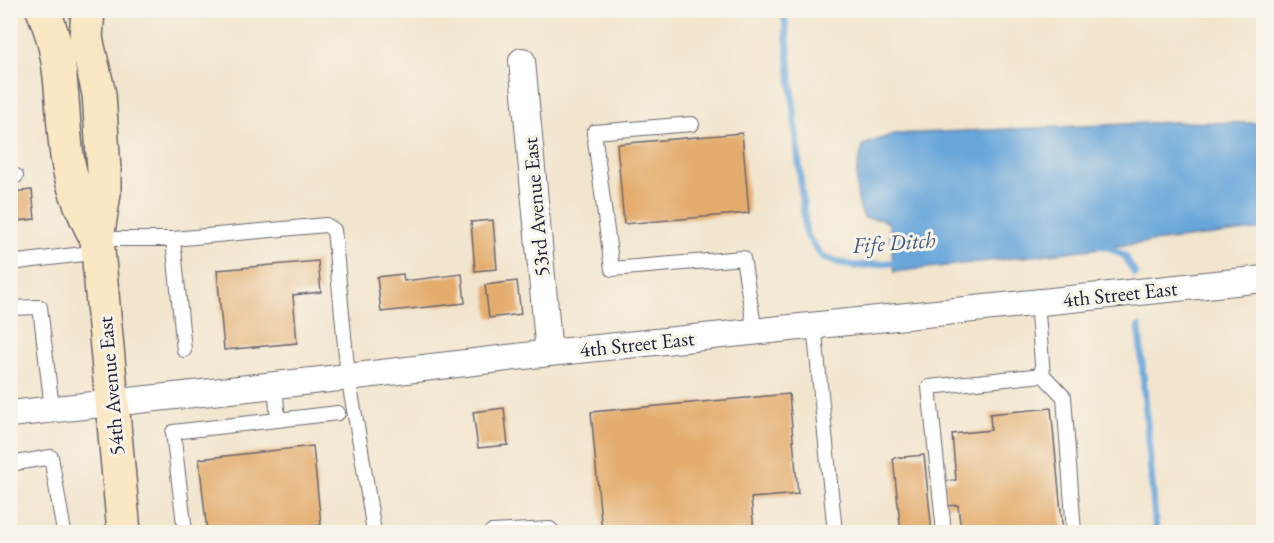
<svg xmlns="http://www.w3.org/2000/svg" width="1274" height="543" viewBox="0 0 1274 543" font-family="'EB Garamond',serif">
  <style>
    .water { fill: #68a6da; stroke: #45648a; stroke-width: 1.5 }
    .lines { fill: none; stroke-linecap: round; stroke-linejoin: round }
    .stream { stroke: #68a6da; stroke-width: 7 }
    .building { fill: #e4ad6e }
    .service-casing { stroke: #6b666e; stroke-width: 16 }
    .minor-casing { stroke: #6b666e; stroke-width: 28 }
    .secondary-casing { stroke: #6b666e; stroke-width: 36 }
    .service { stroke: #fff; stroke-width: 14 }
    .minor { stroke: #fff; stroke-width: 26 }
    .secondary { stroke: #fae7c3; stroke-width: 33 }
    .labels { text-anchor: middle; stroke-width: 6; stroke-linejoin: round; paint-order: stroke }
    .street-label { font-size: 21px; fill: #22223b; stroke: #f7f3e8 }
    .water-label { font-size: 22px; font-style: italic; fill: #3e577b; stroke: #f7f3e8 }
  </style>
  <rect width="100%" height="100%" fill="#f7f3e8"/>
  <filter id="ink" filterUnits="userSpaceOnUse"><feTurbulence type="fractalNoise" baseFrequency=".0167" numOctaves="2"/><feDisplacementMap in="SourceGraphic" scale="12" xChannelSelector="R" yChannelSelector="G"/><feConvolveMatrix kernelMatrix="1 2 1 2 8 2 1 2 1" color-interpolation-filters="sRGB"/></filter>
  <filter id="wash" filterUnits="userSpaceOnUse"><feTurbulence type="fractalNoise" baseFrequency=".008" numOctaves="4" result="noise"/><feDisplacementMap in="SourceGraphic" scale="24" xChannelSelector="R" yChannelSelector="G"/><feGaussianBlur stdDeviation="1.35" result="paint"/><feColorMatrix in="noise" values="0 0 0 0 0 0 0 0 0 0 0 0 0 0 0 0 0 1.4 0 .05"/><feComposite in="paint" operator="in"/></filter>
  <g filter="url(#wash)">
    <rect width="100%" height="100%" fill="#f2e5cd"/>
    <!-- water -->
    <path class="water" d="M1174,122L1263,123V229L894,272L889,224C884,217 873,220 865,218C856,206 855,180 858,165C859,158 862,152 863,145L894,134Z"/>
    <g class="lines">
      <!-- stream -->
      <g class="stream">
        <polyline points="784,10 806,234 823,258 854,266 902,262"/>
        <polyline points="1100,245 1108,247 1125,256 1135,274"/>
        <polyline points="1139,327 1156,532"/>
      </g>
    </g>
    <g id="blocks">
      <!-- building -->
      <g class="building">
        <polygon points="742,133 749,213 624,224 617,144"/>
        <polygon points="32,190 35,219 18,221 18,224 10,225 10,192"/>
        <polygon points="493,220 497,269 475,271 471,222"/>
        <polygon points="318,261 321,292 293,295 297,343 224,350 217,270"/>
        <polygon points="403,274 404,281 462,274 465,303 381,312 377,277"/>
        <polygon points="517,281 521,314 489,318 485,285"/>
        <polygon points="789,394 798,494 751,498 754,532 602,532 591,412"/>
        <polygon points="504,408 508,445 478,448 473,412"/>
        <polygon points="1051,408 1063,532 961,532 958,505 946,506 944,481 956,480 952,434 991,430 990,414"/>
        <polygon points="313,446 321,525 260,532 207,532 199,459"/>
        <polygon points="924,455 932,532 901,532 893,458"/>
      </g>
    </g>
  </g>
  <g filter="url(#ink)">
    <use href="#blocks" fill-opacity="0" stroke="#6b666e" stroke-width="1.5"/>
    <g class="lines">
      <defs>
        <g id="service">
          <polyline points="692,124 594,132 612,269 743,258 755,332"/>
          <polyline points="10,176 16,176"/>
          <polyline points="97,239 173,239 326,225 334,230 348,377 360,443 374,532"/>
          <polyline points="173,239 184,350"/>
          <polyline points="10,263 99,252"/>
          <polyline points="1037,302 1043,375 1064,397 1074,532"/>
          <polyline points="10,308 40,307 52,409"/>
          <polyline points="814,325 835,532"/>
          <polyline points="275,385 278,420"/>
          <polyline points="10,464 51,457 64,532"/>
          <polyline points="185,532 173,432 338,413"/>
          <polyline points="491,532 550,529 553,532"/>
          <polyline points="944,532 929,387 1043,375"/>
        </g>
        <g id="minor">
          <polyline points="522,61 549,353"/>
          <polyline points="10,414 348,377 549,353 1264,279"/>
        </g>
        <g id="secondary">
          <path d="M43,10C65,59 60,105 67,156C71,186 83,213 97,239"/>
          <polyline points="88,10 86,38 99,94 104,170 104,193 97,239 124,532"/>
        </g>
      </defs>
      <!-- service casing -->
      <use href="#service" class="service-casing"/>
      <!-- minor casing -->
      <use href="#minor" class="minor-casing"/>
      <!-- secondary casing -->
      <use href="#secondary" class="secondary-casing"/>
      <!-- service -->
      <use href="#service" class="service"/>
      <!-- minor -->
      <use href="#minor" class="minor"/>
      <!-- secondary -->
      <use href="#secondary" class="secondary"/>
    </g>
  </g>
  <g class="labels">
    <!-- street labels -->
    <g class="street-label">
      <text transform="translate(536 207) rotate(-95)" y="7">53rd Avenue East</text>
      <text transform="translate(1120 294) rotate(-6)" y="7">4th Street East</text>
      <text transform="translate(637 344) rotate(-6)" y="7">4th Street East</text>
      <text transform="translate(111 386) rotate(-95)" y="7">54th Avenue East</text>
    </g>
    <!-- water labels -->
    <g class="water-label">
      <text transform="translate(894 242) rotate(-4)" y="8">Fife Ditch</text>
    </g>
  </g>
  <!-- margin -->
  <rect width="1274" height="543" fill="none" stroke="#f7f3e8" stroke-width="36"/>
</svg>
